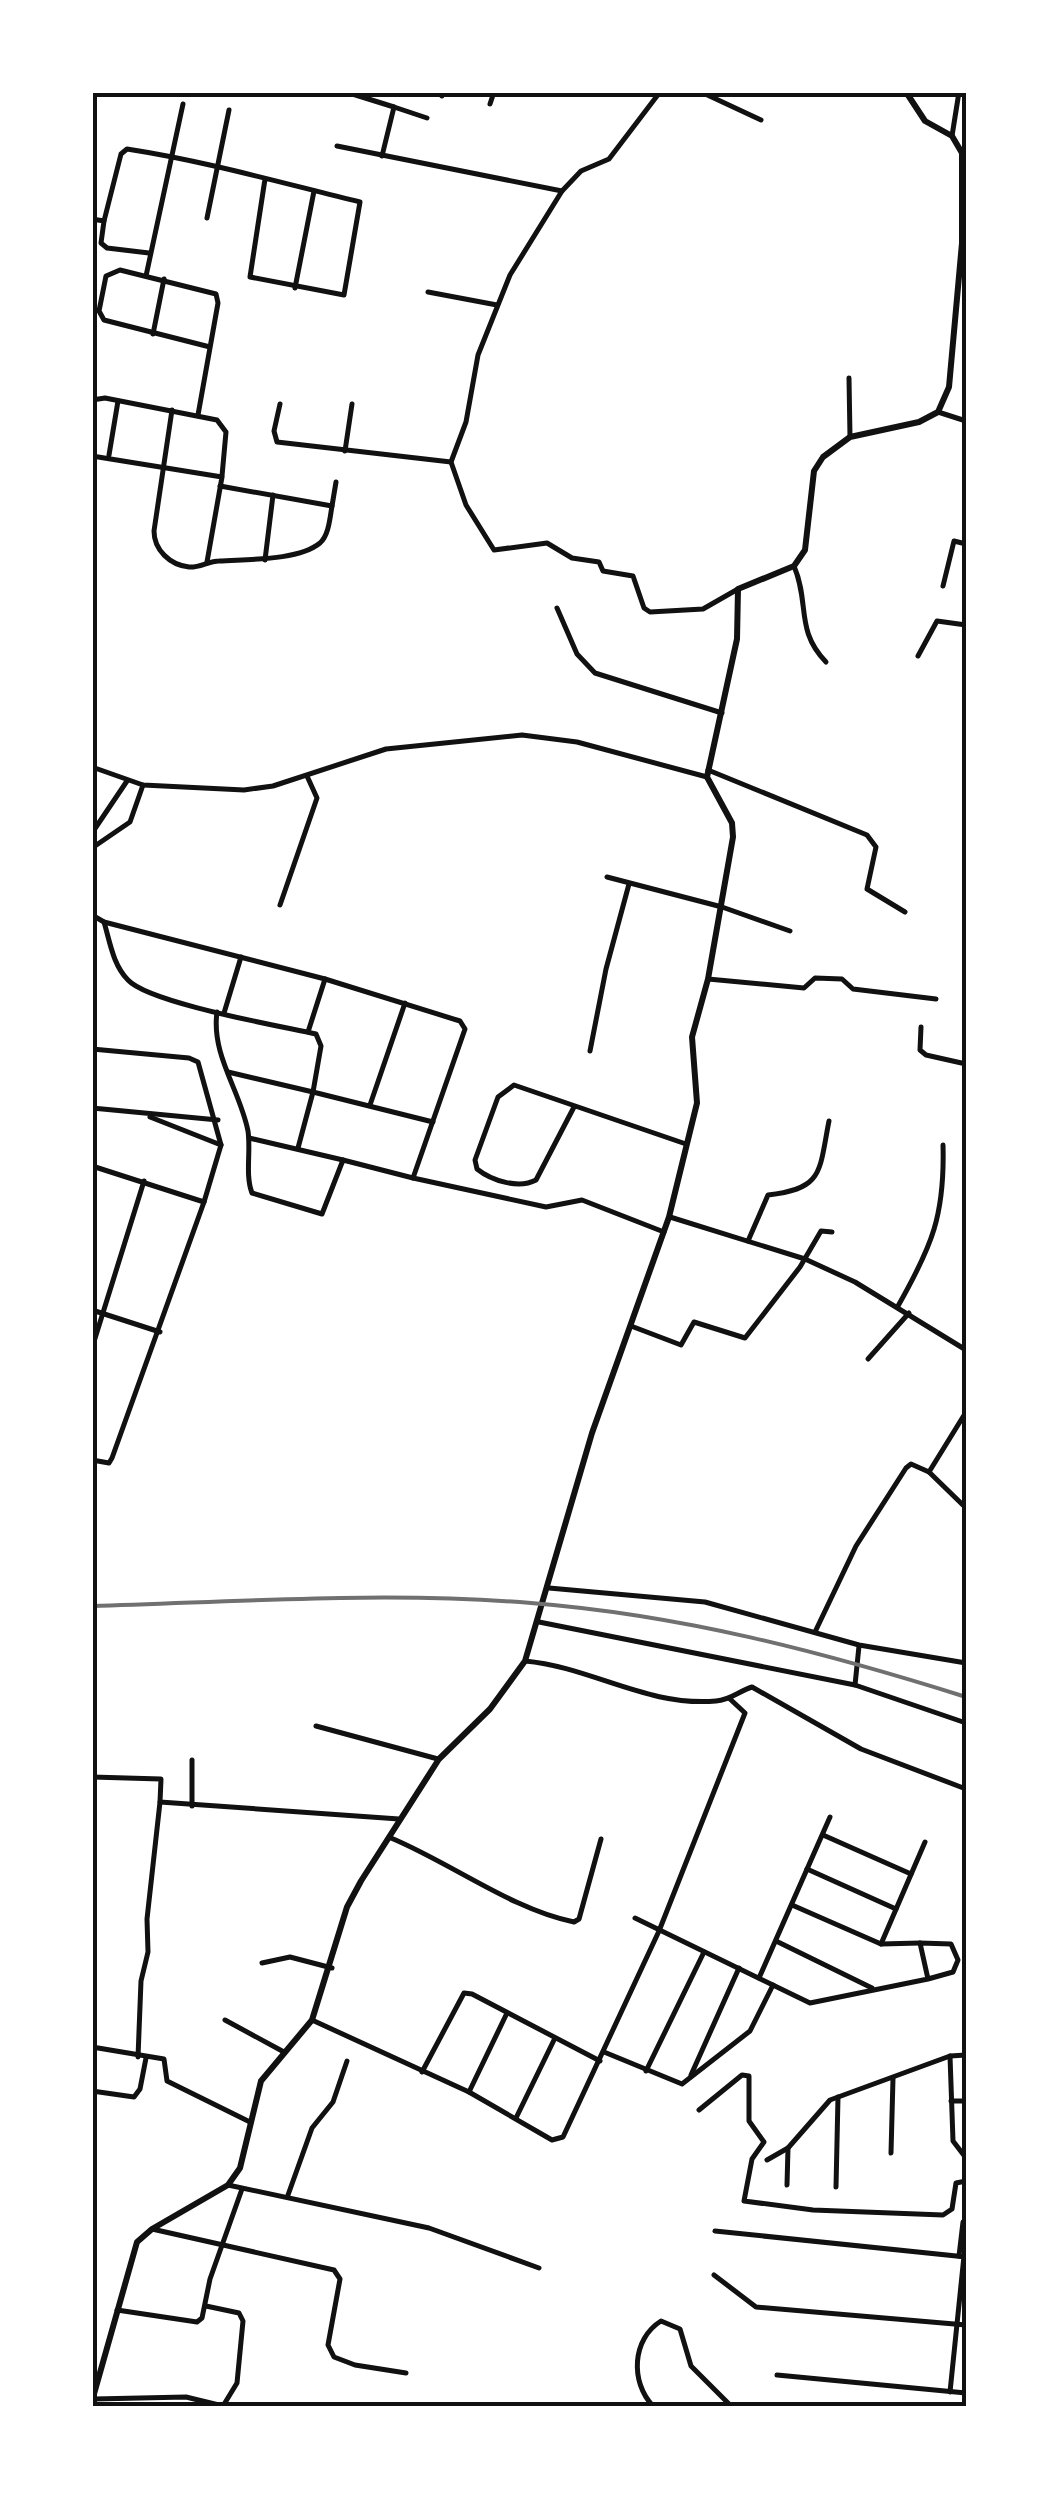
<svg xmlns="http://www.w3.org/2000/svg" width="1059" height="2499" viewBox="0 0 1059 2499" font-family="Ubuntu,sans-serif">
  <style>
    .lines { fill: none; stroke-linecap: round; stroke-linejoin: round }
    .minor { stroke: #111; stroke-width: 5 }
    .secondary { stroke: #111; stroke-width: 6 }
    .rail { stroke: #707070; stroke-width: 4 }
    .neatline { fill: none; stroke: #111; stroke-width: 4 }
  </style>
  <rect width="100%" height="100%" fill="#fff"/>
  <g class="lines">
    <!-- minor -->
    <g class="minor">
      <polyline points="346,92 394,107"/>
      <polyline points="660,92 609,159 581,171 562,191 510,275 478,355 466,422 451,462 466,505 494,550 547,543 572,558 599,562 603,571 633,576 644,608 650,612 703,609 738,589"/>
      <polyline points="701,92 761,120"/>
      <polyline points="442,96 443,92"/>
      <polyline points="490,104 494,92"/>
      <polyline points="952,136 959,92"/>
      <polyline points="337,146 562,191"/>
      <polyline points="382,156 394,107 427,118"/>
      <polyline points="207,218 229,110"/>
      <polyline points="92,219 104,221 101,243 107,248 149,253"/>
      <path d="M104,221L121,154L127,149C205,161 282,183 360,202L344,295L250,277L265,179"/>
      <polyline points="146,276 183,104"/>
      <polyline points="295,288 314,191"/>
      <polyline points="428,292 497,305"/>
      <polyline points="153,334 164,279"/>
      <polyline points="849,378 850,437"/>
      <polyline points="92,400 105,398 217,420 226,432 222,476"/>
      <polyline points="280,404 274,431 277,442 451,462"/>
      <path d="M172,410L154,531C154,550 170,565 189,567C199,568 209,561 219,561C247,559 298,561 320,543C329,535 330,517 332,506"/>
      <polyline points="938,412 966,421"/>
      <polyline points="198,415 218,303 216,294 120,270 106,276 99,311 104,320 210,347"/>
      <polyline points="345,451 352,404"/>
      <polyline points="109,455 118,401"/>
      <polyline points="92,456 222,477 207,562"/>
      <polyline points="220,486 332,506 336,482"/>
      <polyline points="265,560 273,495"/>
      <path d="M794,566C810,604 795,630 826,662"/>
      <polyline points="943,586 954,541 966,544"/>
      <polyline points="557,608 577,654 595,673 722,713"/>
      <polyline points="918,656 937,621 966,625"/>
      <polyline points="92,767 143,785 244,790 273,786 386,749 522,735 577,742 707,777"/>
      <polyline points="708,770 867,835 876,847 867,889 905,912"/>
      <polyline points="92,833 127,781"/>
      <polyline points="92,848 130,822 143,785"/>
      <polyline points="607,877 722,907 790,931"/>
      <polyline points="280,905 317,798 307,776"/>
      <path d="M92,915L104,922L325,979L460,1021L465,1029L413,1178L343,1160L322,1214L252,1193C245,1175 251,1151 248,1131C240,1090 211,1055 217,1012"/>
      <path d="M104,922C110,942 113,965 128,980C149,1003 280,1026 316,1034L321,1046L313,1092L433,1122"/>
      <polyline points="708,979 804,988 815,978 842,979 853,989 936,999"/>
      <polyline points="224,1013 241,957"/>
      <polyline points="921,1027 920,1050 926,1055 966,1064"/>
      <polyline points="308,1032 325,979"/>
      <polyline points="92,1049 189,1058 198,1062 221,1145 204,1202"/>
      <polyline points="590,1051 606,969 629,884"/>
      <polyline points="228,1072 313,1092 298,1148"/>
      <polyline points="370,1105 405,1003"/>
      <path d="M574,1107L536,1180C519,1189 492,1181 477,1169L475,1160L498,1097L514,1085L686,1144"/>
      <polyline points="92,1108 218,1120"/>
      <polyline points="150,1117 221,1145"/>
      <polyline points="249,1138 343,1160"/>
      <polyline points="92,1166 204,1202 112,1458 109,1463 92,1460"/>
      <polyline points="413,1178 546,1207 582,1200 664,1232"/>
      <polyline points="670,1217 805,1259 855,1282 966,1350"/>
      <path d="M748,1241L768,1195C824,1189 819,1171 829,1121"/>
      <path d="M898,1306C932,1246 945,1215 943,1145"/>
      <polyline points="92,1310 160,1332"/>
      <polyline points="631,1326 681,1345 694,1322 745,1338 800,1267 821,1231 832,1232"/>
      <polyline points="92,1348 144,1181"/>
      <polyline points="868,1359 909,1313"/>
      <polyline points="966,1412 929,1472 966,1508"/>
      <polyline points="549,1588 705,1602 859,1645 966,1663"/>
      <polyline points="539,1622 855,1685"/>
      <polyline points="815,1632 856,1546 906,1468 911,1464 929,1472"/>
      <polyline points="859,1646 855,1685 966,1723"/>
      <path d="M525,1661C591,1667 647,1707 716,1701C731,1700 739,1691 752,1687L861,1749L966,1789"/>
      <polyline points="316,1726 438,1759"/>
      <polyline points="92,1777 161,1779 160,1802 399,1819"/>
      <polyline points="192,1806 192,1760"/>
      <polyline points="823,1835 911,1874"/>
      <path d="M391,1838C451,1863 513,1910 574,1922L579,1919L601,1839"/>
      <polyline points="807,1869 896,1909"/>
      <polyline points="792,1905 881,1944 920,1943"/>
      <polyline points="635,1918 810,2003 928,1979 920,1943 951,1944 958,1960 953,1972 928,1979"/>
      <polyline points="776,1941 872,1988"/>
      <polyline points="881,1944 925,1842"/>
      <polyline points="262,1963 290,1957 332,1968"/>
      <polyline points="759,1978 830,1817"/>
      <polyline points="225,2020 284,2052"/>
      <polyline points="312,2020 469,2092 552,2140 563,2137 659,1931 745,1713 730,1699"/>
      <polyline points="92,2047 164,2059 167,2081 250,2122"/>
      <polyline points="604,2052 682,2084 750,2031 773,1985"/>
      <polyline points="950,2056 966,2055"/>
      <polyline points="138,2057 141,1981 148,1952 147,1919 160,1802"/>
      <polyline points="646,2071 704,1952"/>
      <polyline points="422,2072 464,1993 472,1994 600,2061"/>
      <polyline points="691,2075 739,1968"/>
      <polyline points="92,2091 134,2097 140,2089 146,2058"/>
      <polyline points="469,2092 507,2013"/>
      <polyline points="951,2101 966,2101"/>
      <polyline points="699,2110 742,2075 749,2076 749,2121 764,2142 752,2159 744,2201 813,2210 943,2215 952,2209 956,2183 966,2181"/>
      <polyline points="516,2118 554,2040"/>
      <polyline points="891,2153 893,2078"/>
      <polyline points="767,2160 788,2148"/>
      <polyline points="228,2185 429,2228 539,2268"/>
      <polyline points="787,2185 788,2148 830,2100 950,2056 953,2141 966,2158"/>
      <polyline points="836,2187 838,2097"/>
      <polyline points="288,2195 312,2128 333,2102 347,2061"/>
      <polyline points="152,2229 334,2270 340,2279 328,2345 334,2357 355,2365 406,2373"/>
      <polyline points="715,2231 966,2257"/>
      <polyline points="959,2256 963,2222"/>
      <polyline points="714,2275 756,2307 966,2325"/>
      <polyline points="117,2310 197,2322 202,2318 210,2279 242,2189"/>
      <polyline points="777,2375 966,2393"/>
      <polyline points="950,2392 964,2256"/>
      <polyline points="94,2399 186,2397 223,2406 237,2383 243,2321 239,2313 206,2306"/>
      <path d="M653,2406C630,2382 632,2339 661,2321L680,2329L691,2366L731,2406"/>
    </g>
    <!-- secondary -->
    <polyline class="secondary" points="92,2401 137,2242 152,2229 228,2185 240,2168 261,2081 312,2020 347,1907 361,1881 439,1759 490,1709 525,1661 592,1433 669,1217 697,1103 692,1037 708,979 733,837 732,823 707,777 737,639 738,589 794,566 805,550 814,471 823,457 850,437 919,422 938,412 949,387 962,243 962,153 952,136 925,121 906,92"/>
    <!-- rail -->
    <path class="rail" d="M92,1606C236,1602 388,1591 531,1603C682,1615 823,1652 966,1697"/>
  </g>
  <!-- border -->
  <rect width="1059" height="2499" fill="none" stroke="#ffffff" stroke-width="190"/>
  <rect x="95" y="95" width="869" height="2309" class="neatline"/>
</svg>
